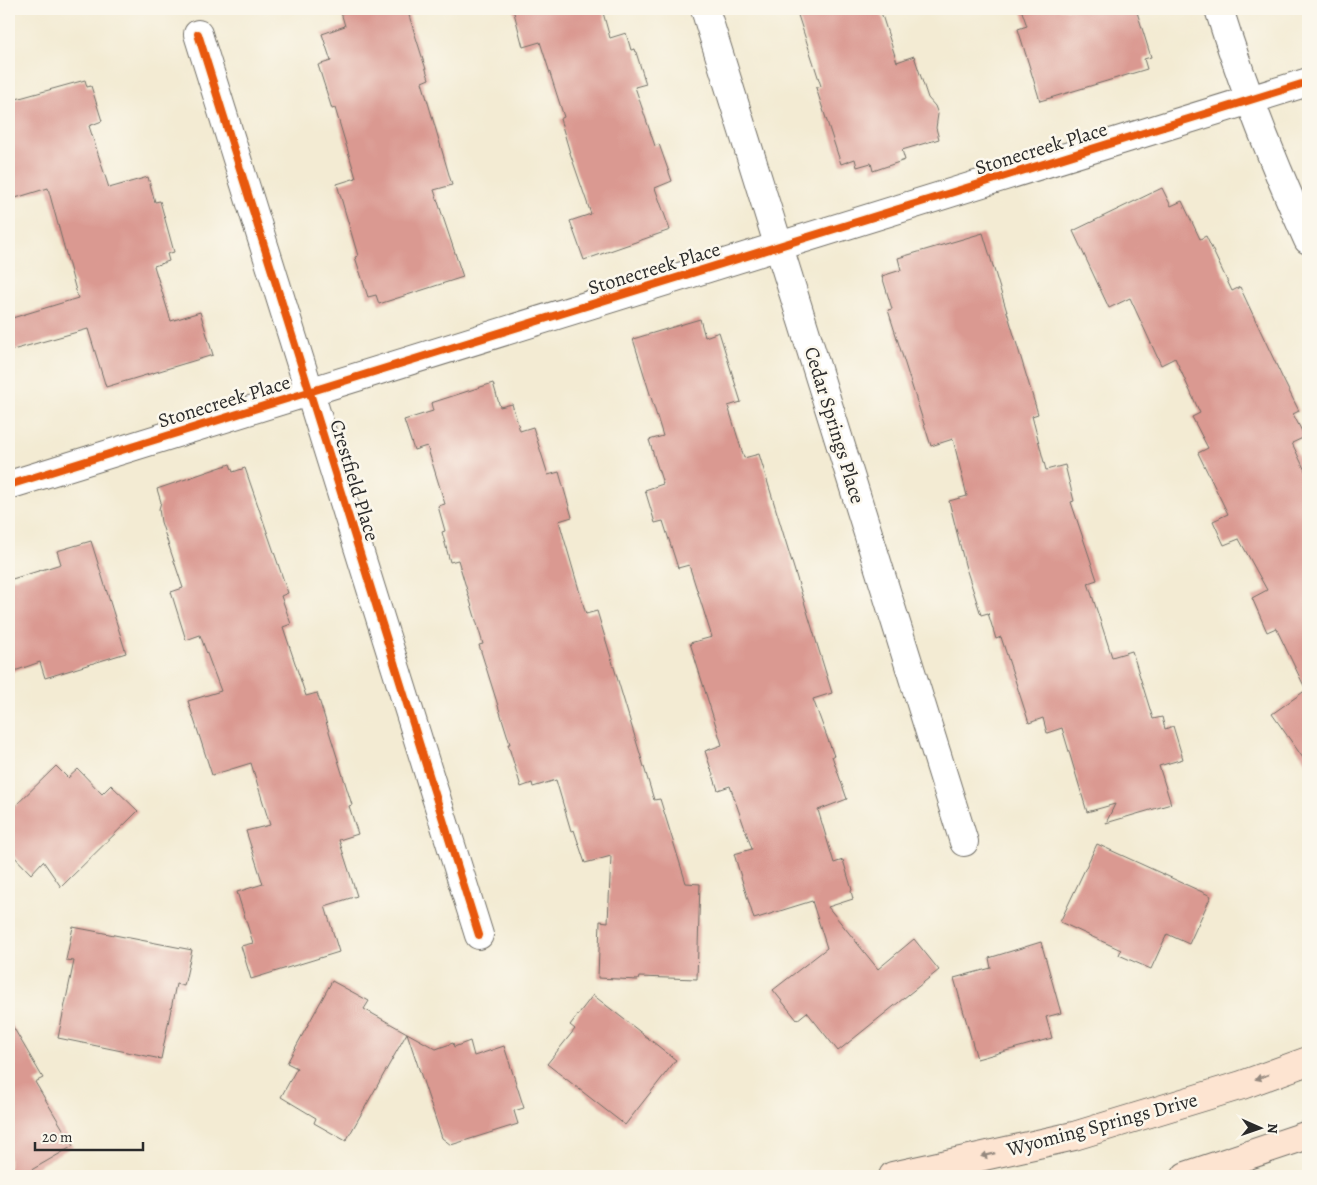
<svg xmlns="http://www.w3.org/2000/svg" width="1317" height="1185" viewBox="0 0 1317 1185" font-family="Alegreya,serif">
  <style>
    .building { fill: #da9991 }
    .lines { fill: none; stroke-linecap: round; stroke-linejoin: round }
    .street-casing { stroke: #716e66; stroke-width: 30 }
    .secondary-casing { stroke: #716e66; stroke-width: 30 }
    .street { stroke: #fff; stroke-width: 28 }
    .secondary { stroke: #fde4d1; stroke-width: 28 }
    .cycleway-casing { stroke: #fbf7ec; stroke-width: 11 }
    .cycleway { stroke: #e8590c; stroke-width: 8 }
    .oneway { fill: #94887e }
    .labels { text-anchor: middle; stroke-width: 5; stroke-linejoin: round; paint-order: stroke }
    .street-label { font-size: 20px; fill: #2b2b2b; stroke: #fbf7ec }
  </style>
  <rect width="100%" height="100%" fill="#fbf7ec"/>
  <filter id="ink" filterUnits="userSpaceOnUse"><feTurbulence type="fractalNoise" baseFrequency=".02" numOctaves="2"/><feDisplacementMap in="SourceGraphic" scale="10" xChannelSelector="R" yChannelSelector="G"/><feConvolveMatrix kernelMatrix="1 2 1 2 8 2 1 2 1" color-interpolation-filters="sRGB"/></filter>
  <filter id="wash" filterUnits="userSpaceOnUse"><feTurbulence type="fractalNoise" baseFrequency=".0096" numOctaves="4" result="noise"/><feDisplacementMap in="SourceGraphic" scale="20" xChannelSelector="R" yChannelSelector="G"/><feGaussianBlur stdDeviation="1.12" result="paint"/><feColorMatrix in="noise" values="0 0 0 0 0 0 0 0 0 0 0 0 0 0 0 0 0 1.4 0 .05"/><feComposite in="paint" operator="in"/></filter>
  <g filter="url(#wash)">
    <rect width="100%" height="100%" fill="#f3ebd3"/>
    <g id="blocks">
      <!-- building -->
      <g class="building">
        <polygon points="340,9 407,9 429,79 422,82 452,185 434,190 463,277 379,304 376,295 368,297 355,257 358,256 337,184 356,178 335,108 332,109 318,65 331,61 322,34 345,26"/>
        <polygon points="513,9 602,9 610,38 626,33 631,50 635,49 646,84 635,87 655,146 659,144 672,181 655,188 670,230 584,260 570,221 591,214 570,153 560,119 564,117 540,42 523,47"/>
        <polygon points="796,9 880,9 897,62 914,56 928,98 935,106 938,114 936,128 939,139 902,150 905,160 873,171 871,163 857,167 855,159 841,164 816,88 821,86"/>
        <polygon points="1021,9 1136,9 1151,57 1144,59 1147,69 1040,101 1018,29 1027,26"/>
        <polygon points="85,80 87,87 91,86 102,121 89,126 109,188 148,177 155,202 160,201 174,252 167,254 169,261 154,266 171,321 200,312 213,355 106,387 88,329 9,351 9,319 78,298 48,188 9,200 9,101"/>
        <polygon points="1162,188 1171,206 1182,201 1200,239 1206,236 1232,291 1240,287 1282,377 1299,411 1293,414 1305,437 1292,443 1308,477 1308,765 1272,714 1306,690 1276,628 1267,632 1252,598 1267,590 1239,539 1224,545 1213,521 1228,514 1198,453 1208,448 1192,417 1200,413 1175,358 1161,365 1130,298 1109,308 1073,231"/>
        <polygon points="983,233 1038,414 1032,416 1046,470 1065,465 1074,501 1071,502 1097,580 1088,583 1112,657 1132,651 1153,719 1162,717 1165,729 1173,726 1183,759 1159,766 1171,804 1106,823 1115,804 1087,812 1062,728 1047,733 1043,718 1029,723 1001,637 996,639 988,613 981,615 965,565 949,501 967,496 953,439 931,446 888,310 892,309 882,276 901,270 898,258"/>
        <polygon points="700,319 705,337 719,332 741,402 728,406 744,458 759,454 832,693 813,699 834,756 832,756 847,799 818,810 834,863 843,860 852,890 851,891 853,899 828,907 878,969 914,939 939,970 838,1051 807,1012 797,1020 773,990 827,948 812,901 754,919 734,854 752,849 730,786 718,790 705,751 722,745 690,643 712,637 689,565 678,568 663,521 655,523 645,490 663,484 649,440 663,436 633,339"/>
        <polygon points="493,383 500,407 512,404 520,431 533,427 548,475 559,472 572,517 559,521 586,614 597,611 654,800 660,799 686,883 700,884 697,979 639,977 638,980 598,978 600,921 608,922 611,856 585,863 574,830 571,831 556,780 533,787 532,783 521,787 508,744 510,744 479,645 483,644 458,560 450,562 442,532 445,531 438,506 445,504 427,446 414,450 404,420 433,411 431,403"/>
        <polygon points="230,464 233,472 245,468 276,558 288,593 281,596 291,624 283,627 306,696 317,693 352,805 349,806 358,834 339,840 357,896 325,906 339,952 251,979 241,946 253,943 237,892 263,884 246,831 270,825 251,763 212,775 188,701 221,691 200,635 186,640 171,592 183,588 161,522 159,509 161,502 157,489"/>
        <polygon points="91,541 126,653 45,678 40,662 9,673 9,580 61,564 57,551"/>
        <polygon points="56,766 68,778 78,769 102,794 111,785 138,811 61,887 43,861 31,874 9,851 9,812"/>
        <polygon points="1097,844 1211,896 1189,944 1167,934 1151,969 1119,955 1121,950 1060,922"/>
        <polygon points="73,927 192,950 184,986 176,984 161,1059 58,1038 74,961 66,960"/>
        <polygon points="1041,942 1061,1013 1046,1017 1052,1038 977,1059 954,978 991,968 989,958"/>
        <polygon points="332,981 369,1001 364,1009 407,1033 346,1141 314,1123 316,1118 281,1097 297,1068 287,1063"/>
        <polygon points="593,995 676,1060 625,1125 547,1064 575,1029 570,1025"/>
        <polygon points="9,1020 43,1078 35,1082 73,1146 21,1176 9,1176"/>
        <polygon points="407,1033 436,1049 453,1043 454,1047 470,1041 474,1056 504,1046 524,1108 514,1111 518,1124 451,1145 442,1138"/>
      </g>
    </g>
  </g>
  <g filter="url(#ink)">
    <use href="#blocks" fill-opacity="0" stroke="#716e66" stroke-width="1"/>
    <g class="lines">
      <defs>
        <g id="street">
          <polyline points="705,9 964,842"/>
          <path d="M1219,9C1243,87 1274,165 1308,240"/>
          <polyline points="198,34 479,935"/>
          <polyline points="9,485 1308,82"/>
        </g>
        <g id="secondary">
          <polyline points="893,1176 1074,1136 1242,1085 1308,1061"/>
          <polyline points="1186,1176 1308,1135"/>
        </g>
      </defs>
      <!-- street casing -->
      <use href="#street" class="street-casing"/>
      <!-- secondary casing -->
      <use href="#secondary" class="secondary-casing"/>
      <!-- street -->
      <use href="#street" class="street"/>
      <!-- secondary -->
      <use href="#secondary" class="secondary"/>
      <defs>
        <g id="cycleway">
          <polyline points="198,34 479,935"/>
          <polyline points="9,485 1308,82"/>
        </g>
      </defs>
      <!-- cycleway casing -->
      <use href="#cycleway" class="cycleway-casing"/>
      <!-- cycleway -->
      <use href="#cycleway" class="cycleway"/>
    </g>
    <!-- one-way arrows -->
    <defs><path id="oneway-solid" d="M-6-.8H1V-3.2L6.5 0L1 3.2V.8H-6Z" transform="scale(1.25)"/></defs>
    <g class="oneway">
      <use href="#oneway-solid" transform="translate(1262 1077) rotate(160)"/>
      <use href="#oneway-solid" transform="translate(988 1155) rotate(167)"/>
    </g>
  </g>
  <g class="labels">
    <!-- street labels -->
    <g class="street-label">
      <text transform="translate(1041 148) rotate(-17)" y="7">Stonecreek Place</text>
      <text transform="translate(654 268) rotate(-17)" y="7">Stonecreek Place</text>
      <text transform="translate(224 401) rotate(-17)" y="7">Stonecreek Place</text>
      <text transform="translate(835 425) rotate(73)" y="7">Cedar Springs Place</text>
      <text transform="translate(355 480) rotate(73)" y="7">Crestfield Place</text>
      <text transform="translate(1102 1124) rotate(-15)" y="7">Wyoming Springs Drive</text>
    </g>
  </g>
  <!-- margin -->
  <rect width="1317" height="1185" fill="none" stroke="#fbf7ec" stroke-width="30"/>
  <!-- north arrow -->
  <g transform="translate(1260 1128) rotate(92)" stroke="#fbf7ec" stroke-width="4" paint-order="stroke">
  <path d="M0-4L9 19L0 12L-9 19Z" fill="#2b2b2b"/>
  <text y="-8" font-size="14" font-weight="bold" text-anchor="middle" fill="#2b2b2b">N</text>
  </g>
  <!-- scale -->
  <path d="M35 1142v8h108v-8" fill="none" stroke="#2b2b2b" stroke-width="2.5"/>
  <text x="42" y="1142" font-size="15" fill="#2b2b2b" stroke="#fbf7ec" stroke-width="4" paint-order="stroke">20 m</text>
</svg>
